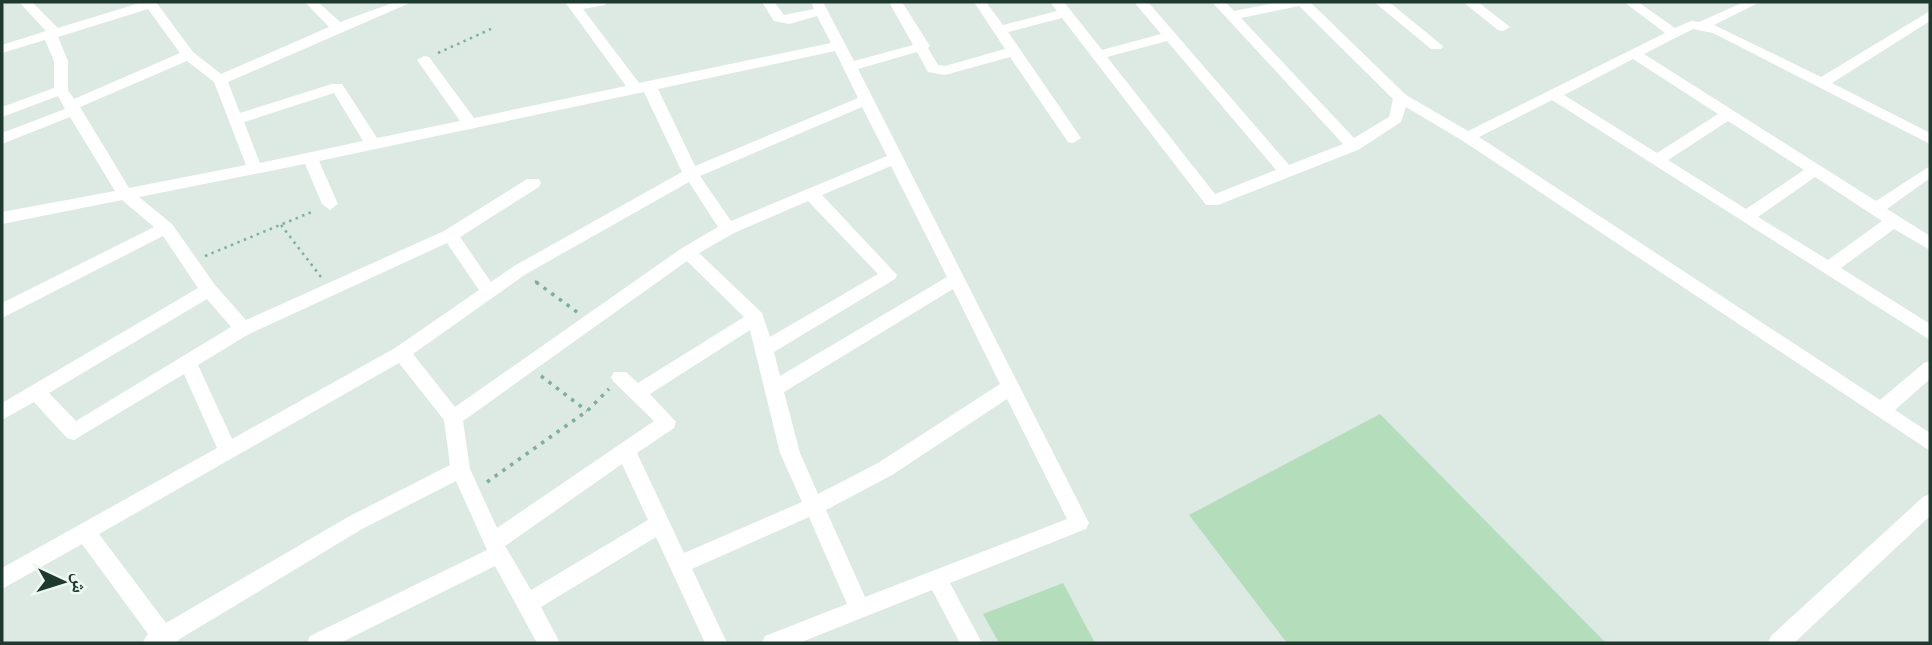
<svg xmlns="http://www.w3.org/2000/svg" width="1932" height="645" viewBox="0 0 1932 645" font-family="Jost,'Noto Naskh Arabic',sans-serif">
  <style>
    .green { fill: #b4ddbb }
    .lines { fill: none; stroke-linecap: round; stroke-linejoin: round }
    .path-far1 { stroke: #7cb09a; stroke-width: 2.5; stroke-dasharray: 2.5 4.5; stroke-linecap: butt }
    .path { stroke: #7cb09a; stroke-width: 3.5; stroke-dasharray: 3.5 6; stroke-linecap: butt }
    .street { fill: #fff; fill-rule: evenodd }
  </style>
  <rect width="100%" height="100%" fill="#ddeae3"/>
  <!-- green -->
  <g class="green">
    <polygon points="1380,414 1606,643 1287,643 1189,515"/>
    <polygon points="1063,583 1095,643 999,643 983,614"/>
  </g>
  <g class="lines">
    <!-- path-far1 -->
    <g class="path-far1">
      <polyline points="438,53 491,29"/>
      <polyline points="281,225 321,277"/>
      <polyline points="205,256 314,211"/>
      <polyline points="535,281 538,283"/>
    </g>
    <!-- path -->
    <g class="path">
      <polyline points="536,282 577,312"/>
      <polyline points="541,376 587,411"/>
      <polyline points="487,482 587,411 609,389"/>
    </g>
    <!-- street -->
    <g class="street">
      <path d="M19,2H32L58,28L143,2H156L193,52L221,74L329,27L305,2H318L340,22L395,2H412L228,82L240,113L332,84H342L377,138L460,121L417,60L424,56L429,57L474,118L626,86L565,2H606L605,5L583,9L639,83L831,43L817,16L789,24L774,21L762,2H774L784,15L814,9L811,2H823L854,61L913,45L889,2H902L930,46L928,48L938,65L945,66L1005,49L974,2H986L1003,25L1057,11L1050,2H1064L1102,50L1161,34L1134,2H1148L1289,165L1343,144L1212,2H1225L1234,11L1280,2H1310L1406,95L1468,131L1665,33L1624,2H1638L1675,28L1691,21L1699,22L1744,2H1760L1714,25L1821,77L1930,11V21L1832,83L1930,133V144L1713,33L1693,29L1644,54L1876,201L1930,166V178L1887,209L1930,236V250L1894,229L1841,268L1930,324V340L1552,100L1479,137L1880,400L1924,363L1930,361V379L1895,410L1930,433V451L1463,141L1406,107L1401,122L1358,150L1218,205H1206L1062,18L1008,32L1081,138L1073,143L1068,142L1010,57L945,75L928,72L917,52L858,69L1089,523L1086,529L950,583L982,643H960L932,590L799,643H762L765,636L847,604L809,517L692,569L727,643H705L656,537L541,607L560,643H537L495,566L340,643H307L310,636L487,550L456,481L362,529L178,640L179,643H142L148,634L82,544L2,589V568L217,448L184,374L74,440L67,438L34,402L2,420V403L198,288L163,236L2,318V303L154,227L122,200L2,224V212L115,191L70,117L2,144V133L65,109L58,96L2,117V107L54,88V61L45,40L2,53V45L46,31ZM1299,6L1393,99L1389,117L1354,138L1241,18ZM148,9L180,53L74,99L68,90V61L58,37ZM1167,41L1276,170L1215,194L1107,57ZM835,51L858,98L695,166L658,89ZM1633,59L1718,114L1657,153L1564,95ZM187,61L214,82L246,165L129,188L80,107ZM644,92L682,172L514,266L491,282L460,237L539,187L541,183L539,179H527L444,231L246,320L215,285L172,224L139,197L305,164L322,204L330,210L338,204L319,161ZM334,93L363,141L260,163L244,122ZM862,107L887,156L731,221L700,176ZM1728,121L1804,170L1746,209L1668,160ZM891,166L947,277L780,376L774,352L895,279L897,275L822,195ZM1815,177L1882,221L1828,260L1758,217ZM689,182L718,227L682,248L455,407L413,354L526,274ZM808,201L878,274L770,337L762,313L699,253L734,233ZM447,243L479,290L395,348L232,439L198,365L249,334ZM687,261L744,317L638,383L626,372H614L611,377L614,382L654,421L497,528L470,469L463,421ZM953,289L1000,384L878,463L818,494L800,453L784,392ZM207,299L231,327L76,421L49,393ZM750,330L780,453L802,502L684,553L637,453L674,428L676,422L650,394ZM399,363L444,420L450,465L348,517L166,623L99,534ZM1007,399L1067,519L865,597L826,510L892,475ZM622,464L648,520L531,590L505,546Z"/>
      <polygon points="1374,2 1389,2 1443,46 1441,49 1431,49"/>
      <polygon points="1463,2 1478,2 1510,27 1503,31 1498,30"/>
      <polygon points="1930,494 1930,516 1794,643 1768,643 1771,636 1923,497"/>
    </g>
  </g>
  <!-- border -->
  <rect width="1932" height="645" fill="none" stroke="#1e3a30" stroke-width="7"/>
  <!-- north arrow -->
  <g transform="translate(63 582) rotate(94)" stroke="#eef7f1" stroke-width="5" paint-order="stroke">
  <path d="M0-5L12 26L0 18L-12 26Z" fill="#1e3a30"/>
  <text y="-10" font-size="19" font-weight="bold" text-anchor="middle" fill="#1e3a30">ش</text>
  </g>
</svg>
